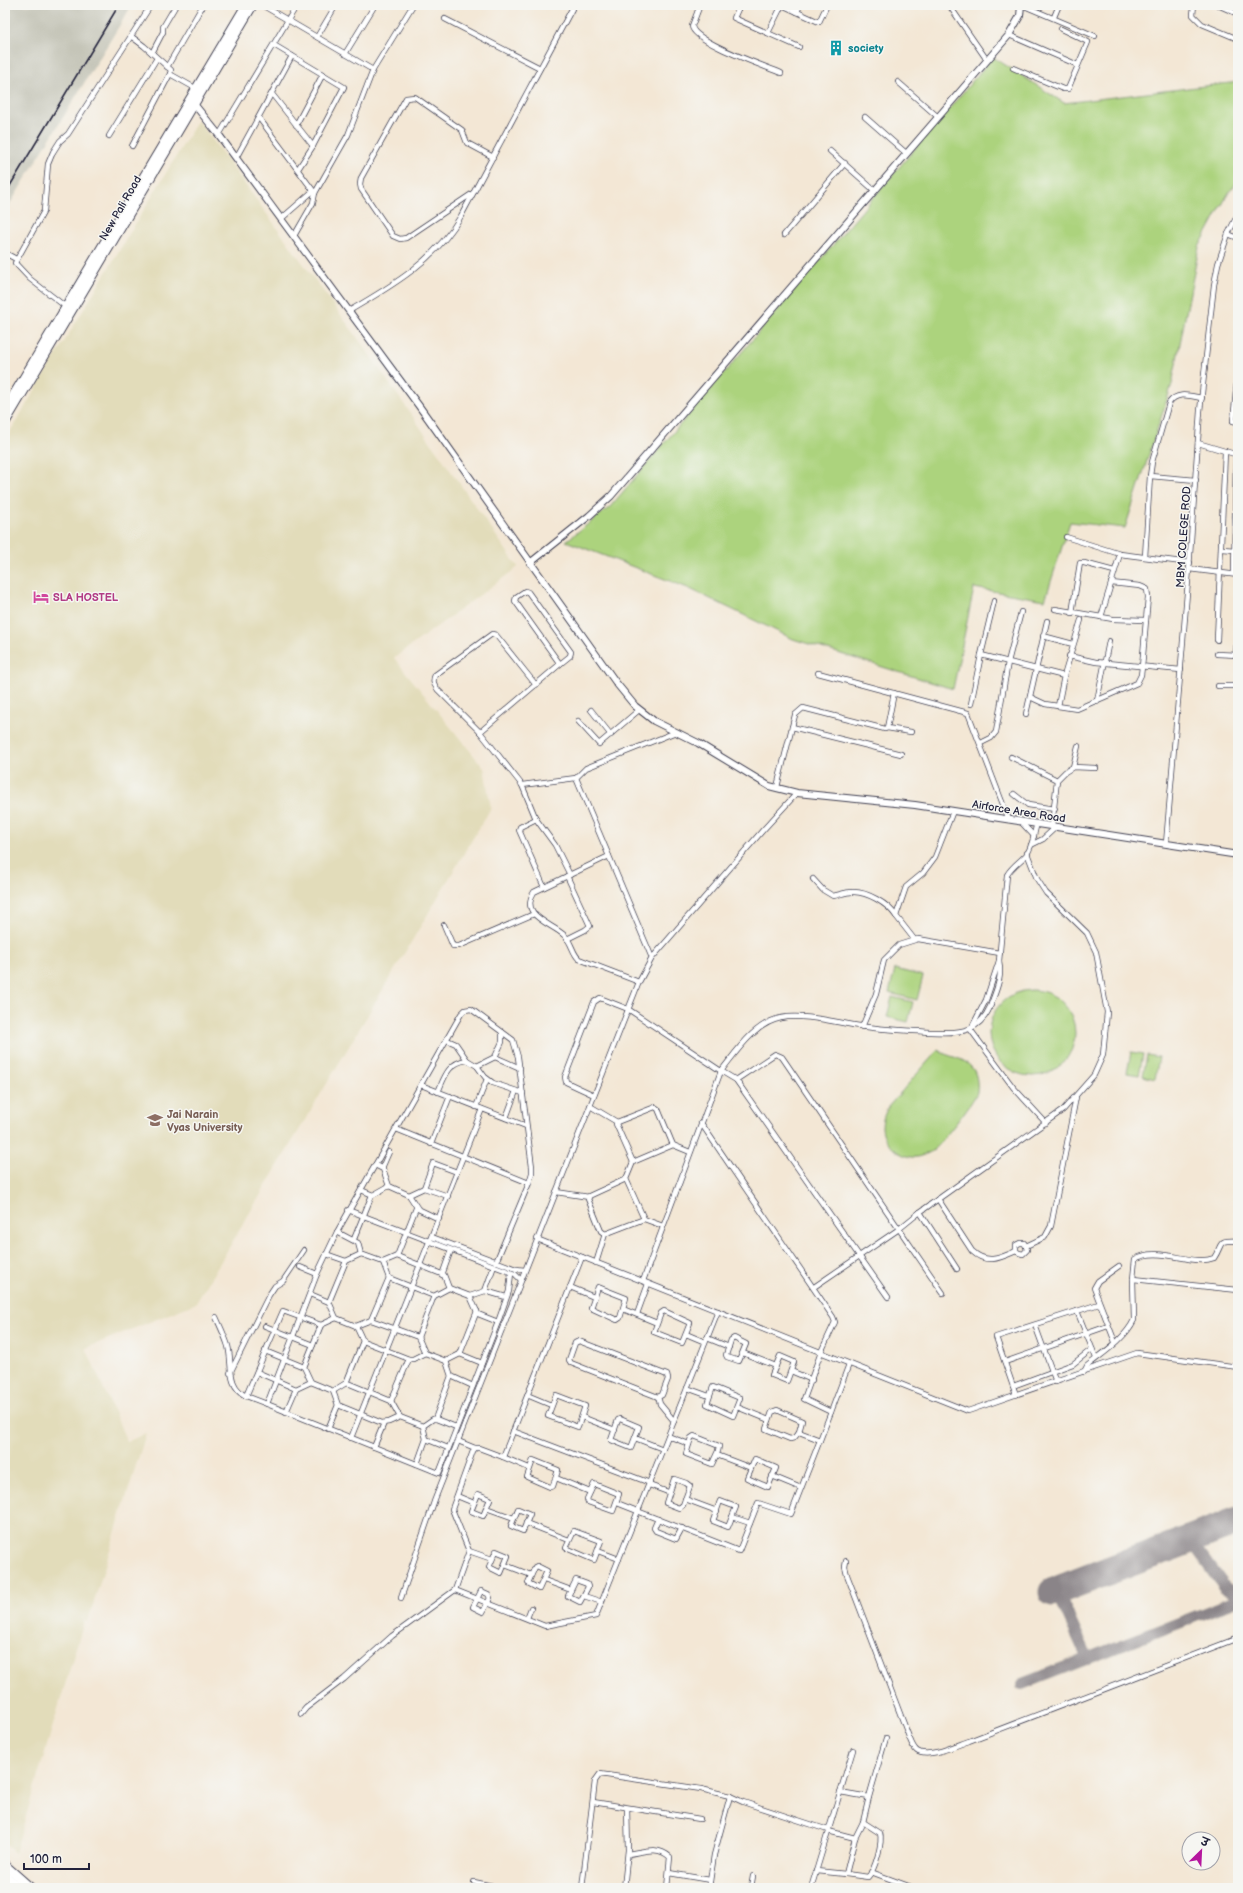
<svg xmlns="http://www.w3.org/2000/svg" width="1243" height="1893" viewBox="0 0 1243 1893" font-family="'Balsamiq Sans','Playpen Sans Deva',sans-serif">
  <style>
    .built { fill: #e2dcba }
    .industrial { fill: #c5c5b8 }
    .green { fill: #acd37d; stroke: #677a5c }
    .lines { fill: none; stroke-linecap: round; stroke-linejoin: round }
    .taxiway { stroke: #8a8488; stroke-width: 12 }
    .runway { stroke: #8a8488; stroke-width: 29 }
    .minor-casing { stroke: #414052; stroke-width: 6 }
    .tertiary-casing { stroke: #414052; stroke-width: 8 }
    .trunk-casing { stroke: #414052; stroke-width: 10 }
    .minor { stroke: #fff; stroke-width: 4.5 }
    .tertiary { stroke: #fff; stroke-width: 6 }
    .trunk { stroke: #fff; stroke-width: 8 }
    .rail { stroke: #22223b; stroke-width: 1.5 }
    .labels { text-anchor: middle; stroke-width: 3; stroke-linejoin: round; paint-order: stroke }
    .culture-label { font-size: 11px; font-weight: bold; fill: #0d838f; stroke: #f6f6f2; text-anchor: start }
    .street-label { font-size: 11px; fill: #22223b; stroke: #f6f6f2 }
    .hotel-label { font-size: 11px; font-weight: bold; fill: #b23c85; stroke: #f6f6f2; text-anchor: start }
    .education-label { font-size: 11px; font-weight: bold; fill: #785e54; stroke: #f6f6f2; text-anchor: start }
  </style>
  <rect width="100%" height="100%" fill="#f6f6f2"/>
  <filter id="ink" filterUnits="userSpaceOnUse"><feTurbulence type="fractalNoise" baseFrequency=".025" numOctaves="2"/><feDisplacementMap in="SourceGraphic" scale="8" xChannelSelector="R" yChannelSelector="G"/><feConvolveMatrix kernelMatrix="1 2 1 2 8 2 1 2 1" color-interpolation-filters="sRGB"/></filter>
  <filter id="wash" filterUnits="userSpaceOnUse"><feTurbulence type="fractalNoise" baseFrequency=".012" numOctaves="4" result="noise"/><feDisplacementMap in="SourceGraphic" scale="16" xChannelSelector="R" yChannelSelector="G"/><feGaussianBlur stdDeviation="0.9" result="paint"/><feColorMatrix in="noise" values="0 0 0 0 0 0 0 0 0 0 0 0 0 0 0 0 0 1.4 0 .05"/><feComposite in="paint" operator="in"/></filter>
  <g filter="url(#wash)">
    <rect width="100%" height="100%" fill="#f3e7d5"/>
    <!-- built -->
    <polygon class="built" points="198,120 357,337 518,567 394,658 484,768 491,808 196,1303 86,1348 127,1442 146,1433 88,1621 88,1622 84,1621 15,1853 5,1844 5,440"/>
    <!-- industrial -->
    <polygon class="industrial" points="5,5 132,5 5,212"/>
    <!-- green -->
    <g class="green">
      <polygon points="993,57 1064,103 1238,82 1238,181 1228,194 1199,247 1172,384 1125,528 1070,522 1045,600 974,588 953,689 793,639 688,588 566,541 610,507"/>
      <polygon points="895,969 923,976 917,1000 889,993"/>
      <circle cx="1032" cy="1033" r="43"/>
      <polygon points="892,997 913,1002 908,1022 887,1017"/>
      <path d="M938,1050C948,1058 963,1056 972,1068C977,1073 978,1085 977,1092C974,1102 941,1143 933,1150C930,1153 925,1154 922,1156C904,1162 883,1145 882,1127C882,1120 885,1113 888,1107Z"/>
      <polygon points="1131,1052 1143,1054 1139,1075 1127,1073"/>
      <polygon points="1147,1055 1159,1057 1155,1079 1143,1076"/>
    </g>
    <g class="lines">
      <!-- taxiway -->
      <g class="taxiway">
        <polyline points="1190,1539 1224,1586 1238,1596"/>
        <polyline points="1057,1591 1088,1659"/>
        <polyline points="1022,1684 1238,1600"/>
      </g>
      <!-- runway -->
      <polyline class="runway" points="1053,1592 1238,1521"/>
    </g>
  </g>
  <g filter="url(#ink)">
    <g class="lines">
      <defs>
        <g id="minor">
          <polyline points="262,5 373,70"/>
          <path d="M700,5L692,26C693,42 765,66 781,73"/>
          <polyline points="731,5 738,9 739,5"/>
          <polyline points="782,5 819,22 827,5"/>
          <polyline points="949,5 987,60"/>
          <polyline points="1022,5 1095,36"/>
          <polyline points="1194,5 1193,15 1202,24 1238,39"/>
          <polyline points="1220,6 1238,14"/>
          <polyline points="738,9 734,18 799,47"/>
          <polyline points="797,12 800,5"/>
          <polyline points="1054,17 1059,5"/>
          <polyline points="445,19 540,68"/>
          <polyline points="768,33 782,5"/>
          <polyline points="1009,35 1078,65"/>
          <polyline points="132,37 144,46 171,70 170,74 195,88"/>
          <polyline points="317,37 336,5"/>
          <polyline points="274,45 344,87 313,146 298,169"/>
          <polyline points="152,53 163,32 163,27 176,5"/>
          <polyline points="345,54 375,5"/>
          <polyline points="167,67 203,5"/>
          <polyline points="1013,68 1063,89 1068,89 1088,42 1061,29"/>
          <polyline points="898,82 938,117"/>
          <polyline points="272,94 313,146"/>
          <polyline points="865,117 906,153"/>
          <polyline points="259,118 315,193"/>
          <polyline points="296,125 323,74"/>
          <polyline points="219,135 297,5"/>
          <polyline points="109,136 157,58"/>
          <polyline points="132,146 170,74"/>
          <polyline points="830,151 875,191"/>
          <polyline points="236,158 292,56"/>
          <polyline points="473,193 406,238 400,239 393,236 361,189 360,184 361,178 406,98 415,97 462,130 467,143 493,157"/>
          <polyline points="281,219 313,191"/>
          <polyline points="1228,234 1238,238"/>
          <polyline points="784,235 845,163"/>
          <polyline points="294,236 313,203 315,193 348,135 373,70 413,5"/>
          <polyline points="5,253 16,259"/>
          <polyline points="66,307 30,279 15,263 44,211 48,164 53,152 60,141 68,134 151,5"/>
          <path d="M349,311C392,286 435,261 461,216L574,5"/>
          <polyline points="1238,372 1233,421 1238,422"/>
          <polyline points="1198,443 1238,455"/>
          <polyline points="1150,476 1196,480"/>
          <polyline points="1066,537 1120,554 1190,563"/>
          <polyline points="1222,549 1236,550"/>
          <path d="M1145,557L1150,476L1152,462L1169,403C1177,391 1190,396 1202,398"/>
          <polyline points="1189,569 1238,575"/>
          <polyline points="1234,573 1236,454"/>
          <polygon points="525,591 528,592 571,652 570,656 560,664 515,601 516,597"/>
          <polyline points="1055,609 1113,619 1146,620"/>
          <polyline points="1072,613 1080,563 1084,563 1114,571"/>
          <polyline points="1101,617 1120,554"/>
          <polyline points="1043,636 1073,644"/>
          <polyline points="1217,640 1225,451"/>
          <polyline points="1217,654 1238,655"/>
          <polyline points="981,655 1064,676"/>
          <polyline points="1236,655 1238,627"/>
          <polyline points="1069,656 1096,662 1181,670"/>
          <polyline points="818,673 968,713 1009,820"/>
          <path d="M536,685L496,635L492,634L435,675C432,682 434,684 438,690L480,732L522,785L576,778"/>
          <polyline points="1218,686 1238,686"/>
          <polyline points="1030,697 1045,704 1077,709 1137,683 1141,675 1142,667 1148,597 1147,589 1140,586 1111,583"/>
          <polyline points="1097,701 1109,641"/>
          <polyline points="971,704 981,655 994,601"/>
          <polyline points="1058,706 1064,676 1081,620"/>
          <polyline points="591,710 611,735"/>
          <polyline points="1026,714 1047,621"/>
          <polyline points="578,721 599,744 639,710"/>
          <polyline points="792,727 901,754"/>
          <polyline points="887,728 911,732"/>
          <polyline points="480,732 560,664"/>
          <polyline points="981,743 991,738 996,732 1008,662 1021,612"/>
          <polyline points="1011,757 1057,780"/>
          <polyline points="1073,767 1078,746"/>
          <polyline points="522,785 536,819 555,845 570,875"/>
          <polyline points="777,787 795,715 803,708 885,729 887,728 894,693"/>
          <polyline points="1014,794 1028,805 1055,809"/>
          <polyline points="536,819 520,827 519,830 544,887"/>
          <polyline points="1020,821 1034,836"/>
          <polyline points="1052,826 1057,780 1065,772 1073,767 1096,768"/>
          <polyline points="1166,844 1189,569 1200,411 1214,285 1218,264 1228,234 1238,214"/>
          <polyline points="1031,845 1043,839 1056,827"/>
          <path d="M609,856L534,892C519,916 551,923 564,935C572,942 572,953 579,959L639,982"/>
          <polyline points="567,876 590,926 585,930 567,939"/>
          <path d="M813,879L823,890L833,896C839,895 846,892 852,892C867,891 888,904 896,916"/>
          <polyline points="444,925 453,946 459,946 534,914"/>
          <polyline points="914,939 896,916 906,887 923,873 935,857 953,811"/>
          <polyline points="652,958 576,778 586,768 676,732"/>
          <path d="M973,1025L986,1000L999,961L1007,875C1012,866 1021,861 1027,854C1033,845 1034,833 1037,823"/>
          <polyline points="862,1027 876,994 884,960 899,945 918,939 1000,953"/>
          <polyline points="970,1029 1013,1087 1046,1123"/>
          <polyline points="447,1040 456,1044 467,1060 477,1066 485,1077 493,1083 523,1093"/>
          <polyline points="495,1057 520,1068"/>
          <polyline points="477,1066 495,1057 502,1042 502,1032"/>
          <polyline points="736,1080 775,1054 782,1057 899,1229 814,1287"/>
          <polyline points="421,1085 526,1126"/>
          <path d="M438,1092C445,1076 448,1063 467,1060"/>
          <path d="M594,1095L566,1082L565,1077L594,1002L600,998L628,1009L721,1071C737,1051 755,1023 781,1018C802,1013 838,1023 860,1026C883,1030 907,1030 930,1032C942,1032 957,1034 969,1029C981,1024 989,1012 993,999C998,986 1002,975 999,961"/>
          <polyline points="590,1106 617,1122"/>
          <polyline points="476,1107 487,1079"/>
          <polyline points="506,1118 516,1091"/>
          <polyline points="396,1129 529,1183"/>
          <polyline points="431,1144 450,1096"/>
          <polyline points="633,1162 673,1145"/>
          <polyline points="375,1165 383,1169 389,1186 409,1195 418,1209 439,1219"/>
          <polyline points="382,1168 389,1152"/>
          <polyline points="626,1179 589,1196 588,1199 601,1231 605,1234 644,1219"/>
          <polyline points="424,1188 433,1163 457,1172"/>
          <polyline points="361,1190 373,1195 389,1186"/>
          <polyline points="556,1192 589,1197"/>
          <polyline points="409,1195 424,1188 448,1196"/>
          <path d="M938,1199L972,1251C987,1265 1000,1258 1016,1251"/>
          <polyline points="348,1210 515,1274 521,1280"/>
          <polyline points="920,1212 957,1269"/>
          <polyline points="663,1226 644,1219 626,1179 633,1162 616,1124 617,1122 655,1107 658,1109 673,1145 690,1152"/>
          <polyline points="337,1232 358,1243 361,1254"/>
          <polyline points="432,1237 516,1269 525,1270"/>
          <polyline points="354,1239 372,1195"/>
          <polyline points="537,1239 968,1411 1137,1353 1238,1367"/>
          <polyline points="1026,1246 1045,1237 1051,1226 1076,1097"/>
          <polyline points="1016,1251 1016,1245 1020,1243 1024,1243 1026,1246"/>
          <polyline points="1016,1251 1019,1253 1023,1254 1027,1250 1026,1246"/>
          <polyline points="326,1254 346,1261 361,1254"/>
          <polyline points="361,1254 383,1262 397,1256 444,1275 449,1288"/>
          <polyline points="397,1256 416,1208"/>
          <polyline points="383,1262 389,1278 434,1296 449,1288 470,1296 485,1291 506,1297"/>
          <polyline points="496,1262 529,1183 532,1173 532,1167 518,1057 513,1040 471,1009 465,1010 461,1014 337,1232 317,1274 267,1404 439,1473 498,1322 509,1291 511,1273"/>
          <polyline points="596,1263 605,1234"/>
          <polyline points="300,1267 317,1274"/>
          <polyline points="442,1275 451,1250"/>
          <polyline points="1133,1279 1238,1290"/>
          <polyline points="643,1281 721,1071 736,1080 888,1297"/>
          <polyline points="570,1287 594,1297"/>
          <polygon points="598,1287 626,1298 620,1318 617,1320 591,1308"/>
          <polyline points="485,1291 494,1266"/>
          <polyline points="943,1293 899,1229 920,1212 1063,1110 1094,1075 1103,1055 1107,1012 1096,952 1087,933 1046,893 1037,879 1027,853"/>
          <polyline points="310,1294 329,1302"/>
          <polyline points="470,1296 478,1314 498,1322"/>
          <polyline points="623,1309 657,1323"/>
          <polygon points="664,1311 690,1323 682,1343 654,1332 661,1313"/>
          <polyline points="1077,1311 1096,1358"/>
          <polyline points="637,1314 648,1284"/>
          <path d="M216,1317C220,1326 225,1336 228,1346C233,1365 226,1385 246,1396"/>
          <polyline points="336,1318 329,1302 346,1261"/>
          <polyline points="371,1320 389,1278"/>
          <polyline points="1035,1325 1056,1382"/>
          <polyline points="265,1326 313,1345"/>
          <polyline points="356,1326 371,1320 418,1337 425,1353"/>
          <polyline points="686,1334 705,1342"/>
          <polyline points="418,1337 434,1296"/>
          <polyline points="707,1338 729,1347"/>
          <polygon points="734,1338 746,1344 739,1361 727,1357 726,1355 731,1340"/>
          <polygon points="579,1341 667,1375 668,1379 662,1395 658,1397 571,1363 569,1360 575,1343"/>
          <polyline points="1115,1342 1094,1288 1098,1281 1119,1266"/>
          <polyline points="265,1351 304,1367 311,1382"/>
          <polyline points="743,1353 776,1366"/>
          <polyline points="460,1354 477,1311"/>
          <polygon points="780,1356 794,1362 787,1381 772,1375"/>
          <polyline points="446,1361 460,1354 482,1363"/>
          <polyline points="1005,1362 1108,1326"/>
          <polyline points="304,1367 321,1325"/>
          <polyline points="791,1371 812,1380"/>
          <polyline points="257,1372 296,1389 311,1382 333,1391 338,1405 382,1423 389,1422 400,1417 423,1426 426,1439 448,1448"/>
          <path d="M1084,1372L1087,1366C1103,1353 1125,1339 1134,1320L1133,1279L1135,1259C1160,1245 1192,1267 1214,1258C1224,1243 1216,1240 1238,1241"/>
          <polyline points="230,1373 269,1295 275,1286 283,1281 304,1250"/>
          <polyline points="346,1383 363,1341"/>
          <polyline points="1013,1386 1073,1364 1092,1349"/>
          <polygon points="713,1387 740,1398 733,1416 707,1404"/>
          <polyline points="687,1388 709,1396"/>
          <polyline points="333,1391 346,1383 350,1384 391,1401 400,1417"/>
          <polyline points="527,1395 551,1405"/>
          <polygon points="556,1395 585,1406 578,1427 548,1416"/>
          <polyline points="1016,1395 996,1337 1099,1304"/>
          <polyline points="658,1397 660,1404 674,1421"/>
          <polyline points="391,1401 409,1359"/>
          <polyline points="267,1404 246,1396 283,1311 321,1325 336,1318 356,1326 363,1341 409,1359 413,1359 425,1353 446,1361 451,1376 473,1386"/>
          <polyline points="737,1407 769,1420"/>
          <polygon points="777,1410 802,1421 799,1432 794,1438 790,1439 766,1429 772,1412"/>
          <polyline points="286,1412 296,1389"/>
          <polyline points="831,1412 849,1364"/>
          <polyline points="582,1417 615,1430"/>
          <polyline points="435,1419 451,1376"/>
          <polygon points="620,1419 639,1427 631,1448 611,1440 618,1420"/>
          <polyline points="423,1426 433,1419 436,1419 456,1427"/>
          <polyline points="328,1429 338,1405"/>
          <polyline points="513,1431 650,1483"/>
          <polyline points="799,1432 820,1440"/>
          <polyline points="668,1436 689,1444"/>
          <polygon points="694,1436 719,1446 718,1451 712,1464 686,1454 691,1438"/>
          <polyline points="351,1438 482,1109"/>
          <polyline points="635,1438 663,1449"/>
          <polyline points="458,1441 475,1448"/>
          <polyline points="374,1447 384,1423"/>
          <polyline points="717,1455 751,1468"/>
          <polyline points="503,1457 529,1468"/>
          <polygon points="755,1459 776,1468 768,1487 747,1478"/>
          <polygon points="533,1460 558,1470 553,1486 550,1487 527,1477"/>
          <polyline points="417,1464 426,1439"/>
          <polyline points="772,1476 801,1488"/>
          <polyline points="556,1478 590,1492"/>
          <polygon points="674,1479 686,1483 690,1486 683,1505 679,1508 666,1503"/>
          <polygon points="594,1484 619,1494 613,1511 588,1502 587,1499"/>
          <polyline points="649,1485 668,1492"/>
          <polygon points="478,1494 490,1499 483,1516 471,1511"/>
          <polyline points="457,1496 474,1503"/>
          <polyline points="685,1499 717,1511"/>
          <polygon points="720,1501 736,1507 728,1527 713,1521"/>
          <polyline points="617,1503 739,1551 758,1503 791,1514 831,1412 804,1399 821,1352 835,1322 833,1317 701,1123"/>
          <polyline points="486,1508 514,1518"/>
          <polygon points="518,1509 530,1514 523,1531 511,1526"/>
          <polyline points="732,1517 750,1523"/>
          <polyline points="658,1519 654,1528 656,1531 676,1539 682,1528"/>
          <polyline points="526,1523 569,1540"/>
          <polygon points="574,1531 601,1541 594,1560 566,1548"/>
          <polyline points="469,1551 492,1559"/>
          <polygon points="496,1551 508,1556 501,1573 489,1567"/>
          <polyline points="598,1551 619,1559"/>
          <path d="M846,1561L845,1567L847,1575L909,1737C911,1742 913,1748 917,1751C928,1759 957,1745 969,1741L1238,1638"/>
          <polyline points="505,1565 531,1575"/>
          <polygon points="537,1566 547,1571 539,1589 528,1583 535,1567"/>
          <polyline points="544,1580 571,1590"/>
          <polygon points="576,1580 587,1584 588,1587 580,1602 568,1596"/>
          <polyline points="455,1590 545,1626 596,1616 718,1311"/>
          <polygon points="481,1591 488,1594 490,1598 483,1612 473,1607"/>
          <polyline points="584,1596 602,1602"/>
          <polyline points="401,1598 435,1499 639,982 652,958 763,830 797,793"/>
          <polyline points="527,1618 531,1608"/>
          <polyline points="301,1714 306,1708 344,1679 392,1636 455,1590 469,1551 452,1509 473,1451 475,1448 479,1448 503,1457 582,1257"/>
          <polyline points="840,1792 869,1797 886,1738"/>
          <polyline points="593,1802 700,1819"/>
          <polyline points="855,1838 863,1822 869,1797"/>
          <path d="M628,1854C643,1852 657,1845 670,1857L667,1888"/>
          <polyline points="816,1871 846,1874 855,1838 828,1831"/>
          <polyline points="871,1872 914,1888"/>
          <polyline points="669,1873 710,1880"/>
          <path d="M846,1874L868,1877C875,1870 883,1842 880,1833L863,1822"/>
          <polyline points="474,1882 502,1888"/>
          <polyline points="582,1888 595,1781 600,1774 701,1789 730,1796 743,1802 828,1830"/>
          <polyline points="624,1888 628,1850 627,1808"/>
          <polyline points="709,1888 714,1855 730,1796"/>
          <polyline points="751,1888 753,1876"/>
          <polyline points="811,1888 853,1750"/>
        </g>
        <g id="tertiary">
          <polyline points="194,104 219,135 419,406 617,684 635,706 654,721 698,743 769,786 797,793 915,805 1238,855"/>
          <polyline points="530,563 589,516 611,496 1009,35 1020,16 1021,5"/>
        </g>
        <g id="trunk">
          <polyline points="5,409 246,5"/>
          <polyline points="5,423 253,5"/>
          <polyline points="5,1865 31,1888"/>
          <polyline points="5,1875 20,1888"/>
        </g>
      </defs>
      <!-- minor casing -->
      <use href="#minor" class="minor-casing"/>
      <!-- tertiary casing -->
      <use href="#tertiary" class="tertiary-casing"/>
      <!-- trunk casing -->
      <use href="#trunk" class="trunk-casing"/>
      <!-- minor -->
      <use href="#minor" class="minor"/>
      <!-- tertiary -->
      <use href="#tertiary" class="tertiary"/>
      <!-- trunk -->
      <use href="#trunk" class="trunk"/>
      <!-- rail -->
      <polyline class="rail" points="5,194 119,5"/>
    </g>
  </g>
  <!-- icons -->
  <defs>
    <symbol id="building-bare" viewBox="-9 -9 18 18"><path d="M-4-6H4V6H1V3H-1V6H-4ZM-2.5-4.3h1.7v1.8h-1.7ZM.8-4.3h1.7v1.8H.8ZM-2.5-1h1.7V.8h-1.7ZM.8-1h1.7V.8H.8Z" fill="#0f9aa8" stroke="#f6f6f2" stroke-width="2.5" paint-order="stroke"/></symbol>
    <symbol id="hotel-bare" viewBox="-9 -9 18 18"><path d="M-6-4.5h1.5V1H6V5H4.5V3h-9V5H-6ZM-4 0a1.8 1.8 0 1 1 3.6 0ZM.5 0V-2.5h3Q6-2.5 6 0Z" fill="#d1479c" stroke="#f6f6f2" stroke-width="2.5" paint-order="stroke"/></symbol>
    <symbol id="university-bare" viewBox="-9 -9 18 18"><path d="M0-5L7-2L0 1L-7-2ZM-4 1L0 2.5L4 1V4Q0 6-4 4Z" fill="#8d6e63" stroke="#f6f6f2" stroke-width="2.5" paint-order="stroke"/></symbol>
  </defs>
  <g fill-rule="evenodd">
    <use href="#building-bare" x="825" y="37" width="22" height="22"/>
    <use href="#hotel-bare" x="30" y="586" width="22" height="22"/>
    <use href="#university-bare" x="144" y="1109" width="22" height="22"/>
  </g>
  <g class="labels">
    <!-- culture labels -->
    <g class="culture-label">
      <text x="848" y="52">society</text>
    </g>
    <!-- street labels -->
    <g class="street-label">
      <text transform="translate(120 208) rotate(-60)" y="4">New Pali Road</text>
      <text transform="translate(1183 537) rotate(-86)" y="4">MBM COLEGE ROD</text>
      <text transform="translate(1019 811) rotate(9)" y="4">Airforce Area Road</text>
    </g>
    <!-- hotel labels -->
    <g class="hotel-label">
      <text x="53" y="601">SLA HOSTEL</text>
    </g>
    <!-- education labels -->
    <g class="education-label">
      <text x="167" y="1118">Jai Narain<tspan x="167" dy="13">Vyas University</tspan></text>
    </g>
  </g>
  <!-- margin -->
  <rect width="1243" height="1893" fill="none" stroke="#f6f6f2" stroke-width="20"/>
  <!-- north arrow -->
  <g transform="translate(1201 1851) rotate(24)"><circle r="19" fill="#f6f6f2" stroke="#a1a1a9"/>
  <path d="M0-3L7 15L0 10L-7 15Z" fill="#b5179e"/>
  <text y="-6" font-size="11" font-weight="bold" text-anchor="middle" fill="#22223b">उ</text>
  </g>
  <!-- scale -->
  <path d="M24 1863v6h65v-6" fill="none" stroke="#22223b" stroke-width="2"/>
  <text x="30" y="1863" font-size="12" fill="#22223b" stroke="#f6f6f2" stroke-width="3" paint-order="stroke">100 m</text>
</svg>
